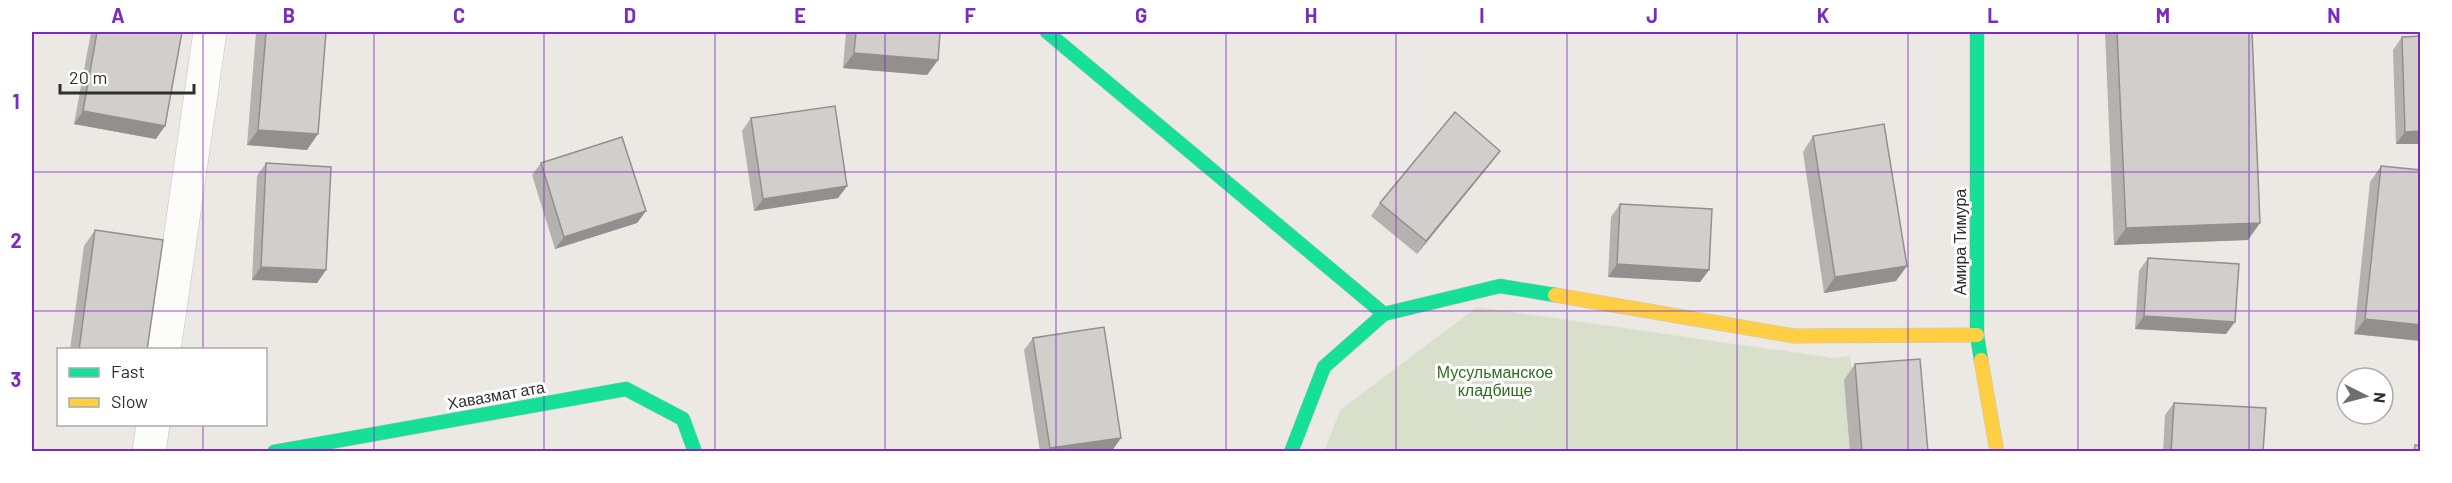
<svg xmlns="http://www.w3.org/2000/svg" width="2452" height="483" viewBox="0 0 2452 483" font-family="Barlow,sans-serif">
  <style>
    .cemetery { fill: #d8e0cc }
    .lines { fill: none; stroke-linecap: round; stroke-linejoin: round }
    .street-casing { stroke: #c5c4c5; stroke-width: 34 }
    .fast-casing { stroke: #c5c4c5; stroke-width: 15 }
    .slow-casing { stroke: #c5c4c5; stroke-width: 15 }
    .street { stroke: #fcfcfb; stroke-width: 33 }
    .fast { stroke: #16e098; stroke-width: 14 }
    .slow { stroke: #ffcf43; stroke-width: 14 }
    .wall { fill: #b4b1af }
    .shaded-wall { fill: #92908e }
    .building { fill: #d1cecb; stroke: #92908e; stroke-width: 1.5 }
    .grid { fill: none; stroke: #7b2cbf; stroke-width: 1.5; stroke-opacity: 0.55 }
    .labels { text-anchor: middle; stroke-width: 6; stroke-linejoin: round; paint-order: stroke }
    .street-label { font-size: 16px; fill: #2e2e2e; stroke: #fff }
    .park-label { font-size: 16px; fill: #2c6e1b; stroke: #fff }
    .neatline { fill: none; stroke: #7b2cbf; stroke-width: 2 }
    .grid-label { font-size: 20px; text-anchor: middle; font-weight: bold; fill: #7b2cbf }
  </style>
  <rect width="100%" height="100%" fill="#ece8e4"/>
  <!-- cemetery -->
  <polygon class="cemetery" points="1477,307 1833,358 1850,356 1865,451 1324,452 1340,410"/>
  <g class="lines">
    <defs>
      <g id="street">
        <polyline points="164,350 210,32"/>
        <polyline points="149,452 153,424"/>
      </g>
      <g id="fast">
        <polyline points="1047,32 1384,314"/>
        <polyline points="1977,32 1977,335 1981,360"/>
        <polyline points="274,452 626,389 683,419 695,452"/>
        <polyline points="1291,452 1324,367 1384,314 1500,286 1555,295"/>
      </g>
      <g id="slow">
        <polyline points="1555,295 1794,336 1977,335"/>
        <polyline points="1981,360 1997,452"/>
      </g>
    </defs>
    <!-- street casing -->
    <use href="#street" class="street-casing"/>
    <!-- fast casing -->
    <use href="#fast" class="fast-casing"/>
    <!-- slow casing -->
    <use href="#slow" class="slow-casing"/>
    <!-- street -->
    <use href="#street" class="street"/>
    <!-- fast -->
    <use href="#fast" class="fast"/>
    <!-- slow -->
    <use href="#slow" class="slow"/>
  </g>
  <!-- wall -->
  <g class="wall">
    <polygon points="91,32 182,32 156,139 74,124"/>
    <polygon points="256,32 326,32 307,150 247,145"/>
    <polygon points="846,32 940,32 938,60 927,75 843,68"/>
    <polygon points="2105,32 2252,32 2248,240 2114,245"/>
    <polygon points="2421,36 2421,144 2396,144 2393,50 2402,37"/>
    <polygon points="751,118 847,186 838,198 754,211 742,131"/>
    <polygon points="1813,136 1896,281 1824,293 1803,152"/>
    <polygon points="1500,151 1491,163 1417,254 1371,216 1380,203"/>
    <polygon points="266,163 326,270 317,283 252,280 257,176"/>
    <polygon points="541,163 646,211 637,223 555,249 532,175"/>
    <polygon points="2381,166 2421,170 2421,341 2354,334 2370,182"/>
    <polygon points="1620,204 1709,270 1700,282 1608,277 1611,217"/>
    <polygon points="95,230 147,350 70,350 84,246"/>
    <polygon points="2148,258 2226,334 2135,329 2139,271"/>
    <polygon points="1033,338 1112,451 1106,452 1040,452 1024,350"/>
    <polygon points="1855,364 1928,452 1850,452 1844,380"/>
    <polygon points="2174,403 2263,452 2163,452 2165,415"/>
  </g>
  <!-- shaded-wall -->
  <g class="shaded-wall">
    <polygon points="854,53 938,60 927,75 843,68"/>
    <polygon points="83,111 165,126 156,139 74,124"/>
    <polygon points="258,130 318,134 307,150 247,145"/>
    <polygon points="2421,131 2421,144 2396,144 2405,132"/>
    <polygon points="1500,151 1491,163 1417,254 1426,241"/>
    <polygon points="847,186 838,198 754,211 763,199"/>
    <polygon points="646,211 637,223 555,249 564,237"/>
    <polygon points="2260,223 2248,240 2114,245 2126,228"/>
    <polygon points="1617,264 1709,270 1700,282 1608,277"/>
    <polygon points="1907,266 1896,281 1824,293 1835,277"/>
    <polygon points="261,267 326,270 317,283 252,280"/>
    <polygon points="2144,316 2235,322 2226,334 2135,329"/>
    <polygon points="2365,319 2421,325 2421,341 2354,334"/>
    <polygon points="1121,438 1112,451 1106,452 1048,452 1050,448"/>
  </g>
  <!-- building -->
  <g class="building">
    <polygon points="97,32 182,32 165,126 83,111"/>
    <polygon points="266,32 326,32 318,134 258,130"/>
    <polygon points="856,32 940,32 938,60 854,53"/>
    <polygon points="2117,32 2252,32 2260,223 2126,228"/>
    <polygon points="2421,36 2421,131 2405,132 2402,37"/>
    <polygon points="835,106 847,186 763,199 751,118"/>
    <polygon points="1455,112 1500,151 1426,241 1380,203"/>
    <polygon points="1884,124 1907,266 1835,277 1813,136"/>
    <polygon points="622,137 646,211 564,237 541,163"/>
    <polygon points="266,163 331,167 326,270 261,267"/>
    <polygon points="2381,166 2421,170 2421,325 2365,319"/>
    <polygon points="1620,204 1712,209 1709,270 1617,264"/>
    <polygon points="95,230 163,240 147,350 79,350"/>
    <polygon points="2148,258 2239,264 2235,322 2144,316"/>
    <polygon points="1104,327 1121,438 1050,448 1033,338"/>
    <polygon points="1920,359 1928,452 1862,452 1855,364"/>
    <polygon points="2174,403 2266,408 2263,452 2171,452"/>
    <polygon points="2415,445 2421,446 2421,452 2414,452"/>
  </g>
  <!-- grid -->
  <path class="grid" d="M203,32V350M374,32V452M544,32V452M715,32V452M885,32V452M1056,32V452M1226,32V452M1396,32V452M1567,32V452M1737,32V452M1908,32V452M2078,32V452M2249,32V452M32,172H2420M32,311H2420M203,424V452"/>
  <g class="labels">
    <!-- street labels -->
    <g class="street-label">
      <text transform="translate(1960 242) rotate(-90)" y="6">Амира Тимура</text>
      <text transform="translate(496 395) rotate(-10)" y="6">Хавазмат ата</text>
    </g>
    <!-- park labels -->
    <g class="park-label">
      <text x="1495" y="378">Мусульманское<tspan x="1495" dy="18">кладбище</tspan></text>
    </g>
  </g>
  <!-- border -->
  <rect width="2452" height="483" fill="none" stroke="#ffffff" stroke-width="66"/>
  <!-- legend -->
  <rect x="57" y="348" width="210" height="78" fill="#ffffff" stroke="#ababab" stroke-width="1.5"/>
  <rect x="69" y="368" width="30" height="9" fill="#16e098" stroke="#ababab" stroke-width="1.5"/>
  <text x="111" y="378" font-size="18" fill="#2e2e2e">Fast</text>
  <rect x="69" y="398" width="30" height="9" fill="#ffcf43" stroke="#ababab" stroke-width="1.5"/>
  <text x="111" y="408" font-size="18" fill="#2e2e2e">Slow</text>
  <!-- north arrow -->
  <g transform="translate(2365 396) rotate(96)"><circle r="28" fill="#ffffff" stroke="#ababab" stroke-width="1.5"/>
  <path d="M0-4.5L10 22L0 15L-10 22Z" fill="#706f6e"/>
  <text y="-9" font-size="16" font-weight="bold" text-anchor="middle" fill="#2e2e2e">N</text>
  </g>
  <!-- scale -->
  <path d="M60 84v9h134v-9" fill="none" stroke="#2e2e2e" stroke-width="3"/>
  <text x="69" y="84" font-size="18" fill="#2e2e2e" stroke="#ffffff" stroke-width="4.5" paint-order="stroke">20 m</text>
  <rect x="33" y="33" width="2386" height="417" class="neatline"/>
  <g class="grid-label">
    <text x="118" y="23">A</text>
    <text x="289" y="23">B</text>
    <text x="459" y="23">C</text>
    <text x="630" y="23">D</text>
    <text x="800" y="23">E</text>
    <text x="970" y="23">F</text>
    <text x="1141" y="23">G</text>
    <text x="1311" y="23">H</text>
    <text x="1482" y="23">I</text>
    <text x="1652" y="23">J</text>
    <text x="1823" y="23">K</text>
    <text x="1993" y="23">L</text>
    <text x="2163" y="23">M</text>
    <text x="2334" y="23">N</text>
    <text x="16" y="109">1</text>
    <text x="16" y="248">2</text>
    <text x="16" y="387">3</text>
  </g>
</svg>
